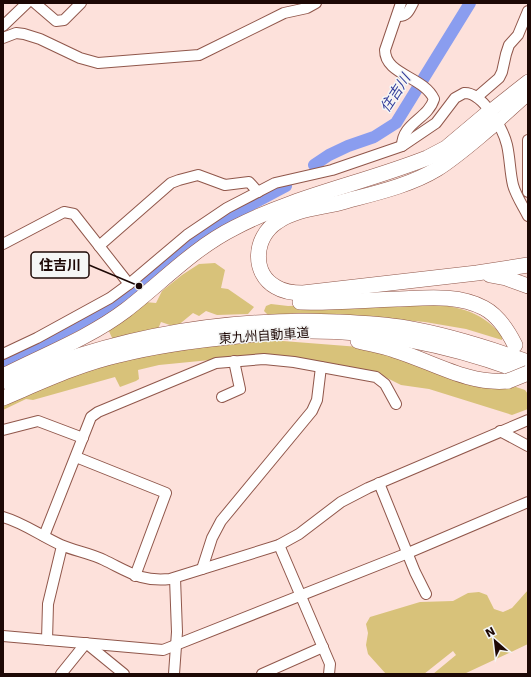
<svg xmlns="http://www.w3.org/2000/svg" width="531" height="677" viewBox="0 0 531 677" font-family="'DejaVu Sans','Noto Sans JP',sans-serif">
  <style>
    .green { fill: #d8c27a }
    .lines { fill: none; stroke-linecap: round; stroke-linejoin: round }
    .river { stroke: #8a9def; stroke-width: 12 }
    .minor-casing { stroke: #90574b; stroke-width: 12 }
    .major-casing { stroke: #90574b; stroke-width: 14 }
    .highway-casing { stroke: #90574b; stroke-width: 16 }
    .minor { stroke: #fff; stroke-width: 10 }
    .major { stroke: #fff; stroke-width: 13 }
    .highway { stroke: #fff; stroke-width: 15 }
    .highway-bridge-casing { stroke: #90574b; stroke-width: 16; stroke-linecap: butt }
    .highway-bridge { stroke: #fff; stroke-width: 15 }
    .labels { text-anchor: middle; stroke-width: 3; stroke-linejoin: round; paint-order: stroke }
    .street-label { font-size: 13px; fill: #1d0805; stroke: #f5f6f5 }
    .water-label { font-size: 14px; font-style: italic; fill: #323c9a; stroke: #f5f6f5 }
    .leader { fill: none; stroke: #1d0805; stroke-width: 1.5 }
    .callout-dot { fill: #1d0805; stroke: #f5f6f5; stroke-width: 1.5 }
    .callout { fill: #f5f6f5; stroke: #1d0805; stroke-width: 1.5 }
    .callout-label { font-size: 14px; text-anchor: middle; font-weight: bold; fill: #1d0805 }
  </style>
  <rect width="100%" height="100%" fill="#fde1db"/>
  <!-- green -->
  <g class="green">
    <polygon points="215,263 225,270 221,288 228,289 254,307 248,314 217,315 206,311 199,316 193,313 176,327 161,322 158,329 113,340 107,327 145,302 156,303 162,291 182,275 199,264"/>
    <path d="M418,302C452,306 480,308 502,336V340L466,329L425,322L346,315L299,313L273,315H268L264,311L266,306L271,304L288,306Z"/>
    <polygon points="270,340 385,349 495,389 516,387 525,390 528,394 528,409 512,415 429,389 401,385 377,373 271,354 159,365 138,370 139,379 136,381 120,387 115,377 33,400 26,399 3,410 3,402 79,372 167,350"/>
    <polygon points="528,590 528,644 464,674 433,674 456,655 453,651 424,674 386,674 368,654 366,645 368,633 366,624 370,617 420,602 453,601 468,593 479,592 487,595 494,609 503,612 512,608"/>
  </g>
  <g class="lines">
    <!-- river -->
    <g class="river">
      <polyline points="314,165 329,155 348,146 374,137 396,123 470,3"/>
      <polyline points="3,363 111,307 139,286 203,233 235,213 286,186"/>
    </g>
    <defs>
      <g id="minor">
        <polyline points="35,3 56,21 64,20 81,3"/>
        <path d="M401,3L385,50C385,75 423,76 434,99C428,119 402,123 402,146"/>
        <path d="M397,16C407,17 409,11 413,3"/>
        <polyline points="3,26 27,3"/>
        <polyline points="3,38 16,33 24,34 40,39 80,58 98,63 199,55 284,13 307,8 316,3"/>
        <polyline points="477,97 499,78 502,72 506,54 509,45 518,35 528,11"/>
        <polyline points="528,140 528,192"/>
        <polyline points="3,244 64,212 74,214 129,284"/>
        <polyline points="99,246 171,183 179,180 198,175 225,185 249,182 258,192"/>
        <path d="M3,354L37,338L110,298L129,284L187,235L227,208L275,183L332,170L402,146L436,123L455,98L464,93C483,92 503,129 507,145C510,158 510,173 513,185C516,196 523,206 528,216"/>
        <polyline points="222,397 240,389 234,361"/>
        <polyline points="3,430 38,421 83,438"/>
        <polyline points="500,431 528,446"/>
        <polyline points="76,457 166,493 135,576"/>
        <polyline points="379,483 415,572 426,594"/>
        <path d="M3,517C24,523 41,536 61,545C75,551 90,553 104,560C129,572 141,582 170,579L279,545L299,534L341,502L368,488L528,420"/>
        <polyline points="44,536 91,417 98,412 216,363 264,359 294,362 376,377 385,384 396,404"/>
        <polyline points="279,545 330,664 329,674"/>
        <polyline points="202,569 212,538 221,521 312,411 317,400 321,367"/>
        <polyline points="3,636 163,650 408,553 528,502"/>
        <polyline points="47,640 48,604 62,546"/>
        <polyline points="61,674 86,643 124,674"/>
        <polyline points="174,674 177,632 175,578"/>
        <polyline points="262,674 323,647"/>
      </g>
      <g id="major">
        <polyline points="490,111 528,81"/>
        <polyline points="497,122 528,94"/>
      </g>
      <g id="highway">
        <path d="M497,122C477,138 459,155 437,169C411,185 376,193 346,201C323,208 297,208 277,222C254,237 251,273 276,287C284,292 294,293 303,293L477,273L528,265"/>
        <polyline points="490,275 506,278 528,286"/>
        <path d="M300,302C332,303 365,300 397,299C426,298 458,294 484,308C499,316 508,331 515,345"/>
        <path d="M358,341C370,344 383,346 394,350C431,361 468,385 508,381"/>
        <path d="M3,376C44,355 89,338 126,310C161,283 194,248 234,228C295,196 364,183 427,158L446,148L490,111"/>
        <path d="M9,383C25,376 41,368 57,363C146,332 242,318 337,322C359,323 383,324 406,328C448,335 488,348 528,362"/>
        <path d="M3,398C41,382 79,364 119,355C158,345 198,340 238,336C260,334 282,331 304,331C382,330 456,346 528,374"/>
      </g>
    </defs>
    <!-- minor casing -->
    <use href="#minor" class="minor-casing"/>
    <!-- major casing -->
    <use href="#major" class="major-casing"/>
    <!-- highway casing -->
    <use href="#highway" class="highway-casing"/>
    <!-- minor -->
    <use href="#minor" class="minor"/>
    <!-- major -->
    <use href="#major" class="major"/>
    <!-- highway -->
    <use href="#highway" class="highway"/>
    <defs>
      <polyline id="highway-bridge" points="508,381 528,373"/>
    </defs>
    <!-- highway-bridge casing -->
    <use href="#highway-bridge" class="highway-bridge-casing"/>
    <!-- highway-bridge -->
    <use href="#highway-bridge" class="highway-bridge"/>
  </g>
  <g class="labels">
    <!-- street labels -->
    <g class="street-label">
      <text transform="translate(264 335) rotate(-4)" y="5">東九州自動車道</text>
    </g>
    <!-- water labels -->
    <g class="water-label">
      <text transform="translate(395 93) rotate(-57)" y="5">住吉川</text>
    </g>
  </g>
  <!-- callouts -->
  <path class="leader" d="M139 286L89 265"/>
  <circle class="callout-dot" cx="139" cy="286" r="4"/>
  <rect class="callout" x="31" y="252" width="58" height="26" rx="4"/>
  <g class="callout-label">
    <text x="60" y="270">住吉川</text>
  </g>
  <!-- border -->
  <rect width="531" height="677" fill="none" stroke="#1d0805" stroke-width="8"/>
  <!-- north arrow -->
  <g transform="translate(495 641) rotate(332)" stroke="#f5f6f5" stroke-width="3" paint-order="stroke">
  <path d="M0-3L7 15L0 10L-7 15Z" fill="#1d0805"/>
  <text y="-6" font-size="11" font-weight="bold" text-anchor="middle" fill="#1d0805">N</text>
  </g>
</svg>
